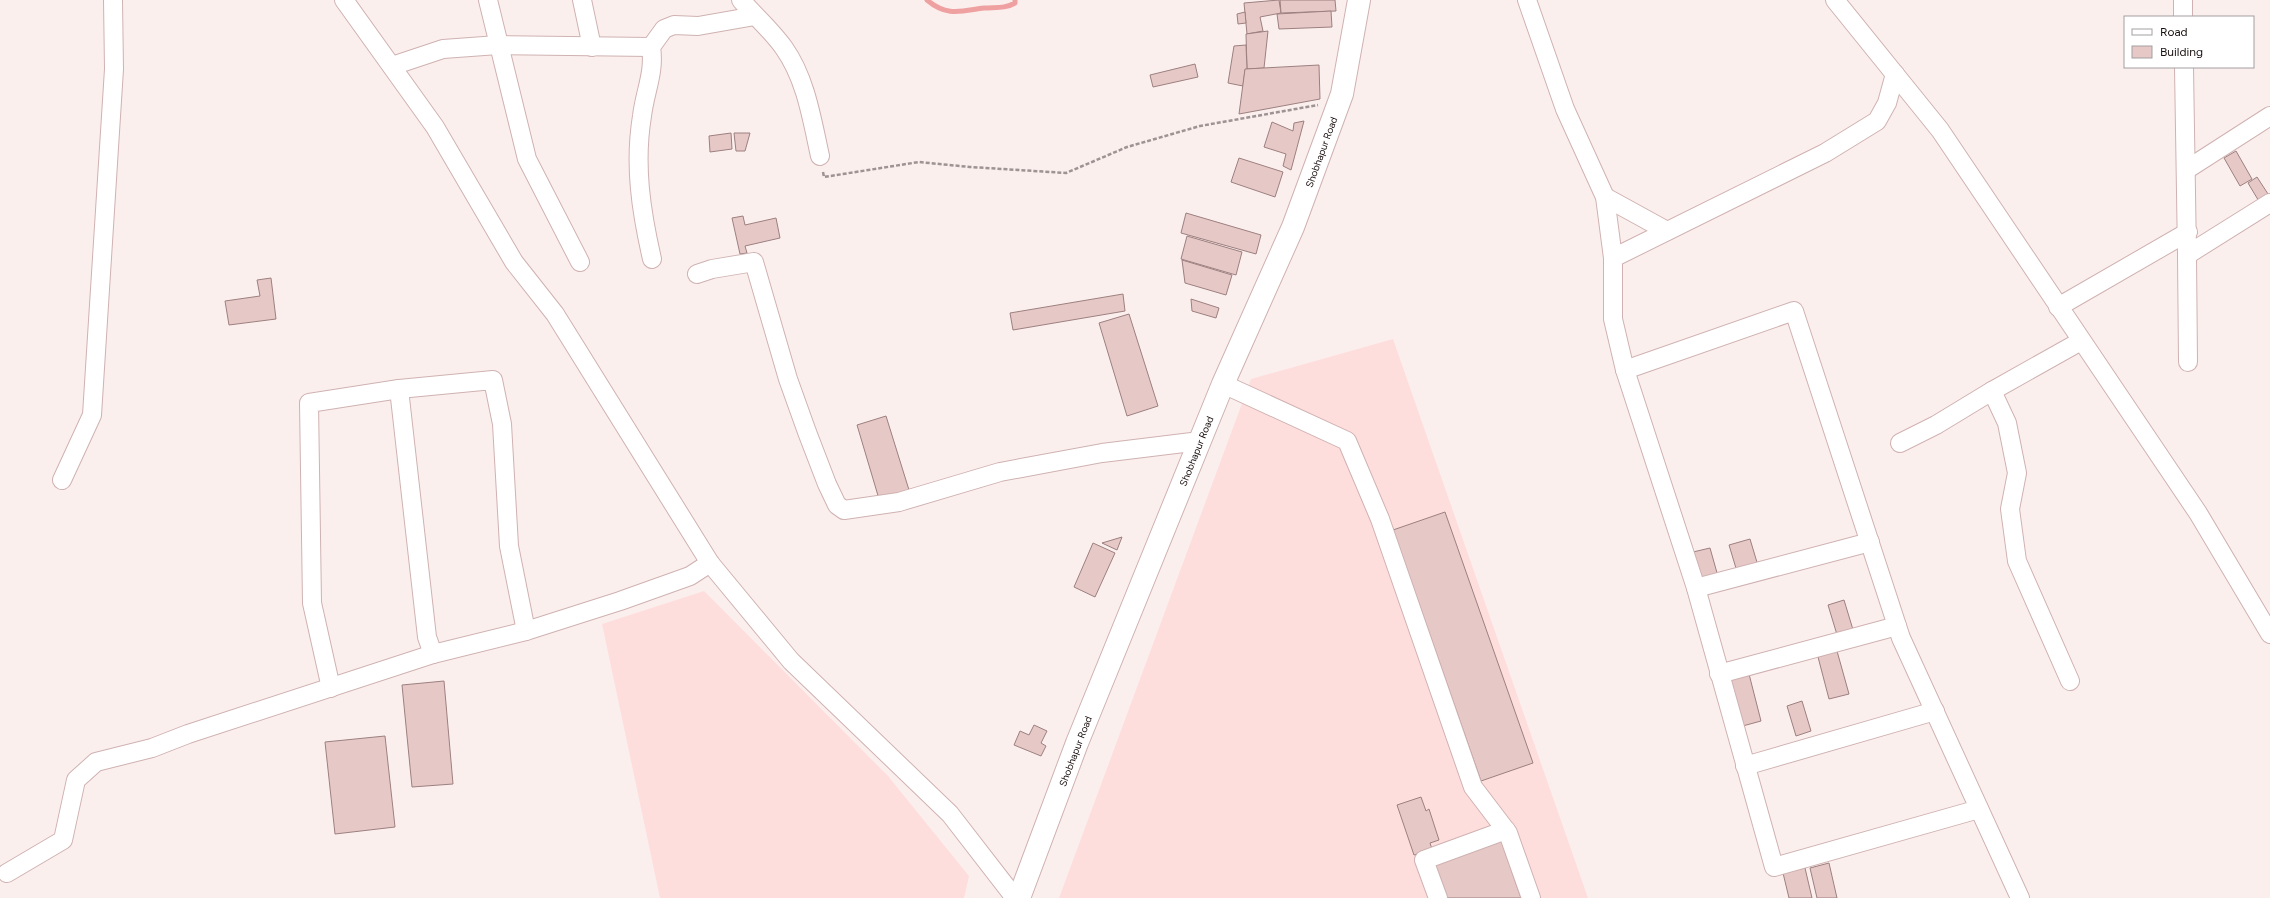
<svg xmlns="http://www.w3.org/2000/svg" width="2270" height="898" viewBox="0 0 2270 898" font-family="Figtree,sans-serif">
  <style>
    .built { fill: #fededd }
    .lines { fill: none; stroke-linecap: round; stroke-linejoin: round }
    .stream { stroke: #eea1a0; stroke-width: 5 }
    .building { fill: #e6c8c7; stroke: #9c807f }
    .minor-casing { stroke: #cfb2b1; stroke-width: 20 }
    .major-casing { stroke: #cfb2b1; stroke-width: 24 }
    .path { stroke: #9e9393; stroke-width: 2.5; stroke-dasharray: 4 2; stroke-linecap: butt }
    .minor { stroke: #fff; stroke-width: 18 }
    .major { stroke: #fff; stroke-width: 22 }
    .labels { text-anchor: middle; stroke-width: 3.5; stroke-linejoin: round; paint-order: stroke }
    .street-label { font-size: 10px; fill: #1a1010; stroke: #fff }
  </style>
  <rect width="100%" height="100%" fill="#fbefee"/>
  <!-- built -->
  <g class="built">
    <polygon points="1393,339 1588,898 1059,898 1251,379"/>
    <polygon points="704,591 888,776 969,876 964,898 660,898 602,624"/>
  </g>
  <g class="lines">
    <!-- stream -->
    <path class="stream" d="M927,0C947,17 961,11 984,8C995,7 1005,9 1015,3V0"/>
  </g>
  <!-- building -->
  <g class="building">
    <polygon points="1279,0 1281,13 1260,17 1263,31 1247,34 1244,3"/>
    <polygon points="1280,0 1335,0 1336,11 1281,13"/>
    <polygon points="1331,11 1332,27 1279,29 1277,14"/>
    <polygon points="1245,12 1246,23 1238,24 1237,14"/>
    <polygon points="1268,31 1264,68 1247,69 1246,34"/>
    <polygon points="1246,45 1247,69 1245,70 1243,86 1228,83 1234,46"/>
    <polygon points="1195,64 1198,77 1153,87 1150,75"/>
    <polygon points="1319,65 1320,99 1239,114 1245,69"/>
    <polygon points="1304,121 1291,170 1283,166 1286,154 1264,147 1272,122 1293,131 1294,123"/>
    <polygon points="731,133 732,149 710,152 709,136"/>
    <polygon points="734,133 750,133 745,151 736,151"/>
    <polygon points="2236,151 2252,179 2240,186 2224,158"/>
    <polygon points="1239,158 1283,172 1275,197 1231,182"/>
    <polygon points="2257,177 2270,197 2260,203 2248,183"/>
    <polygon points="1186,213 1261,235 1256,254 1181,233"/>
    <polygon points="743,216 745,225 776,218 780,238 745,246 747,253 740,254 732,218"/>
    <polygon points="1187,236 1242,252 1236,275 1181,259"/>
    <polygon points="1182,260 1232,275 1226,295 1185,283"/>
    <polygon points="271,278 276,319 229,325 225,301 260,296 257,280"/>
    <polygon points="1123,294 1125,311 1013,330 1010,313"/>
    <polygon points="1191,299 1219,308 1216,318 1192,311"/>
    <polygon points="1129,314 1158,406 1127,416 1099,323"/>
    <polygon points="886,416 909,490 879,499 857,425"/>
    <polygon points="1445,512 1533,763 1481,781 1393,530"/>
    <polygon points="1122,537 1117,550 1102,543"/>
    <polygon points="1750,539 1759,569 1738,575 1729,545"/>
    <polygon points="1093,543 1115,553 1095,597 1074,587"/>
    <polygon points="1710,548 1719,580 1702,585 1693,552"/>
    <polygon points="1844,600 1854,633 1838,638 1828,605"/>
    <polygon points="1837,651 1849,694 1829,699 1818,657"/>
    <polygon points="1749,674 1761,721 1739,727 1727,681"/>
    <polygon points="444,681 453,784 412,787 402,685"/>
    <polygon points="1802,701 1811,731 1796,736 1787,706"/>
    <polygon points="1034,725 1047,731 1041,743 1046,746 1041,756 1014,745 1020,731 1029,735"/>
    <polygon points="385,736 395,827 335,834 325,742"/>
    <polygon points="1421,797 1426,811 1429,809 1439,840 1430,843 1432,849 1414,855 1397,805"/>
    <polygon points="1501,840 1521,898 1445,898 1434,864"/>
    <polygon points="1829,863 1837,898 1817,898 1810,868"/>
    <polygon points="1805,868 1812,898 1789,898 1783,873"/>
  </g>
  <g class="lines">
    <defs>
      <g id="minor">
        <polyline points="344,0 435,127 514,262 555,314 710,563 791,661 950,814 1015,898"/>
        <polyline points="488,0 527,159 580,262"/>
        <polyline points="582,0 592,47"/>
        <path d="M741,0C755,16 772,31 784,48C806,79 812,120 820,156"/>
        <polyline points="1527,0 1565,109 1605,197 1613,258"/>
        <polyline points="1835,0 1940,130 2198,513 2270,634"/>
        <polyline points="2183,0 2183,17"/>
        <polyline points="392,66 443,49 498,45 651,47"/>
        <polyline points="2184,67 2187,255 2270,203"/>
        <polyline points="1895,74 1887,103 1877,121 1825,153 1613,258 1613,319 1625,370 1696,588 1774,867 1979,809"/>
        <polyline points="2186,170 2270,116"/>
        <polyline points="1605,197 1667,231"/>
        <polyline points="2187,255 2188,362"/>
        <path d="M652,259C641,211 634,165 642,116C645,91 655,72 651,47L664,29L674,25L698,26L755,16"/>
        <polyline points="697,274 712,269 754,262 788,379 807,432 827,484 837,505 844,510 899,502 1000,472 1102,453 1200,441"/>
        <polyline points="2058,307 2188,232"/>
        <polyline points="1625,370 1794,311 1901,638 2020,898"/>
        <polyline points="1223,384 1347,441 1380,519 1473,787 1508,833 1531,898"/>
        <polyline points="399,389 427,637 433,654"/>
        <polyline points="1900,443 1936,425 1992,391"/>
        <polyline points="62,480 92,415 114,69 113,0"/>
        <polyline points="1696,588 1870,542"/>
        <polyline points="1719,674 1897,626"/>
        <polyline points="2070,681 2017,561 2010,509 2017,473 2007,423 1992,391 2081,341"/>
        <polyline points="331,688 312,603 309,403 399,389 493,380 502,424 509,546 526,631"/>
        <polyline points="1745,766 1935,711"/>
        <polyline points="7,873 63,840 76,780 96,762 152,748 188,734 433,654 526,631 620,601 690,576 710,563"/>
        <polyline points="1438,898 1424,860 1506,830"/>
      </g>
      <polyline id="major" points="1019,898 1077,743 1223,384 1293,227 1342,94 1359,0"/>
    </defs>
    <!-- minor casing -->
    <use href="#minor" class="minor-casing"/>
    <!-- major casing -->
    <use href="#major" class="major-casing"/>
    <!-- path -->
    <polyline class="path" points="823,172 824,177 919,162 970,167 1066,173 1127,147 1200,126 1318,105"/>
    <!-- minor -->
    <use href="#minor" class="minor"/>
    <!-- major -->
    <use href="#major" class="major"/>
  </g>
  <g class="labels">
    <!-- street labels -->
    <g class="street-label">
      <text transform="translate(1321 152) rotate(-70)" y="4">Shobhapur Road</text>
      <text transform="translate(1196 451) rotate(-68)" y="4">Shobhapur Road</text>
      <text transform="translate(1075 751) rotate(-69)" y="4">Shobhapur Road</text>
    </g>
  </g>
  <!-- legend -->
  <rect x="2124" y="16" width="130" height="52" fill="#ffffff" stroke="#a39f9f"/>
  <rect x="2132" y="29" width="20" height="6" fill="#ffffff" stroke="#a39f9f"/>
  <text x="2160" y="36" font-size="12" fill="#1a1010">Road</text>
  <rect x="2132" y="46" width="20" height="12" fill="#e6c8c7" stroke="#a39f9f"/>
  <text x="2160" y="56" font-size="12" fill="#1a1010">Building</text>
</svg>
